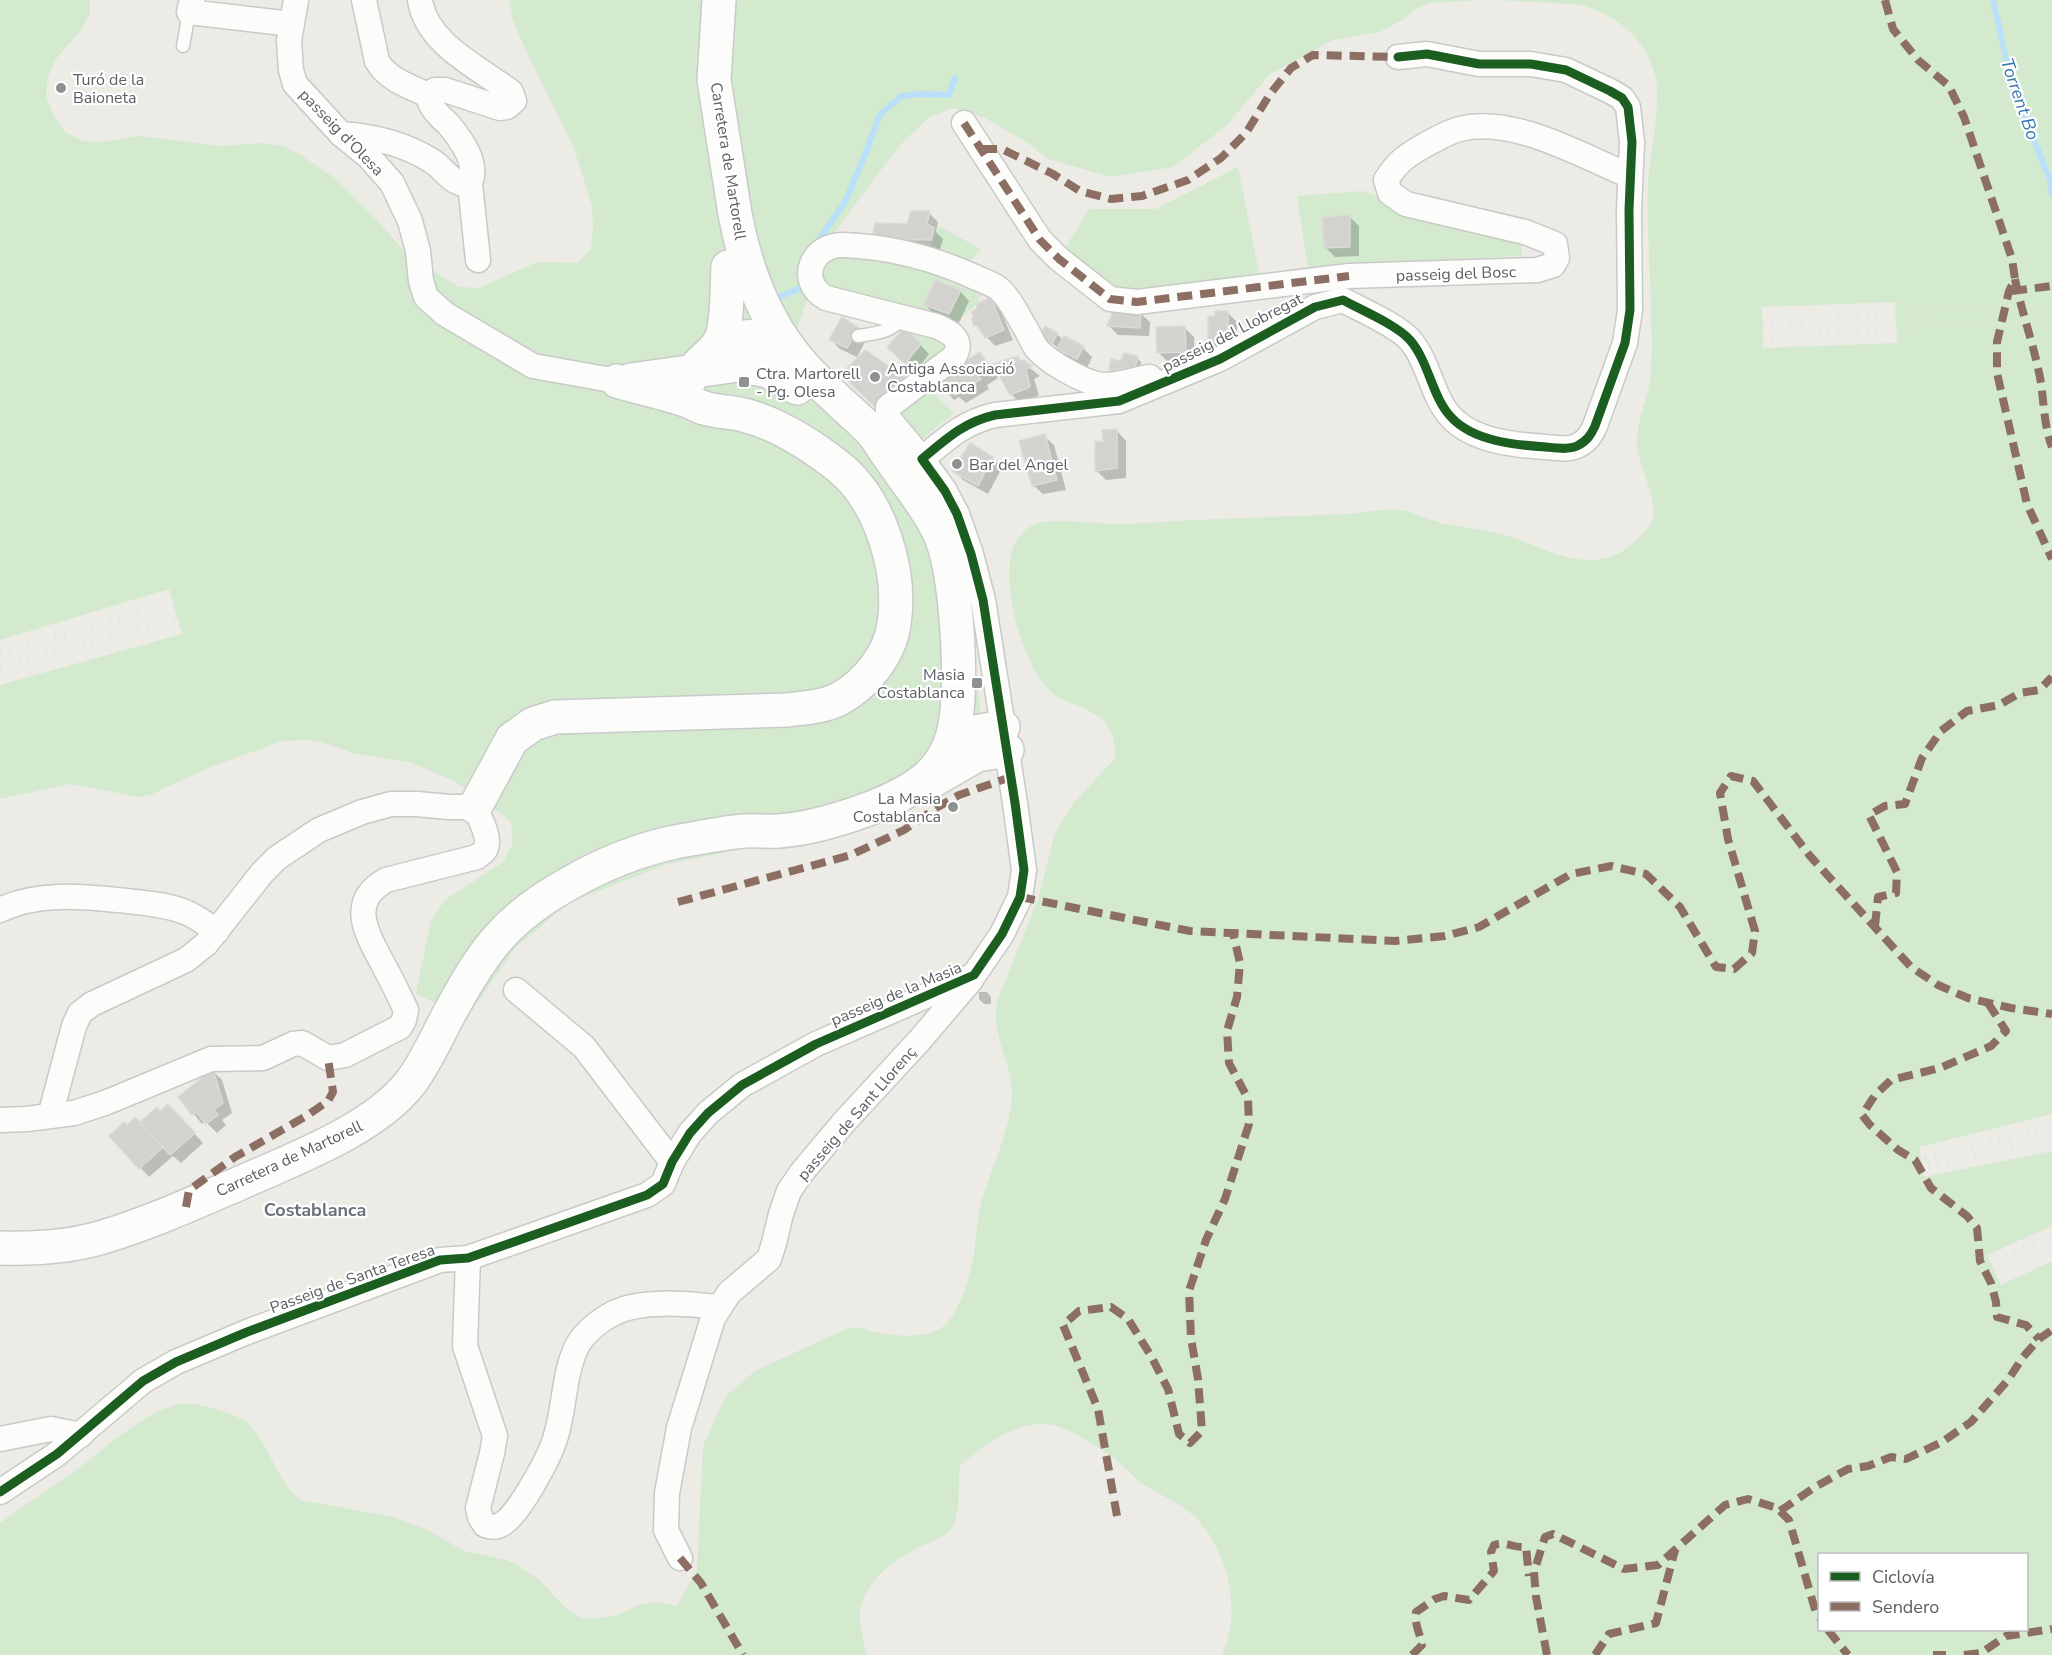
<svg xmlns="http://www.w3.org/2000/svg" width="2052" height="1655" viewBox="0 0 2052 1655" font-family="'Nunito Sans',sans-serif">
  <style>
    .green { fill: #d3eacf; fill-rule: evenodd }
    .shadow { fill: #0003 }
    .lines { fill: none; stroke-linecap: round; stroke-linejoin: round }
    .stream { stroke: #b9e0f8; stroke-width: 6 }
    .building { fill: #d3d2cf; stroke: #dcdad6; stroke-width: 1.5 }
    .service-casing { stroke: #c9c9c8; stroke-width: 15 }
    .minor-casing { stroke: #c9c9c8; stroke-width: 27 }
    .secondary-casing { stroke: #c9caca; stroke-width: 36 }
    .service { stroke: #fcfcfb; stroke-width: 12 }
    .minor { stroke: #fcfcfb; stroke-width: 24 }
    .secondary { stroke: #fcfcfb; stroke-width: 33 }
    .rail { stroke: #e3e3e3; stroke-width: 4.5; stroke-dasharray: 1.5 8; stroke-linecap: butt }
    .quiet { stroke: #8d6e63; stroke-width: 8; stroke-dasharray: 15 8; stroke-linecap: butt }
    .cycleway-casing { stroke: #fff; stroke-width: 13 }
    .cycleway { stroke: #1b5e20; stroke-width: 9 }
    .poi-dot { fill: #8e9192; stroke: #fff; stroke-width: 2 }
    .labels { text-anchor: middle; stroke-width: 4.5; stroke-linejoin: round; paint-order: stroke }
    .poi-label { font-size: 16px; fill: #5b6065; stroke: #fff; text-anchor: start }
    .street-label { font-size: 16px; fill: #5b6065; stroke: #fff }
    .water-label { font-size: 18px; font-style: italic; fill: #3577b1; stroke: #fff }
    .neighbourhood-label { font-size: 18px; font-weight: bold; fill: #6c7277; stroke: #fff }
  </style>
  <rect width="100%" height="100%" fill="#ecebe6"/>
  <!-- green -->
  <g class="green">
    <polygon points="0,0 90,0 90,13 82,29 56,59 48,76 46,95 53,114 64,131 82,141 100,142 140,136 221,146 262,143 283,146 301,155 336,179 378,221 406,254 459,287 479,288 537,262 578,263 591,248 593,227 592,205 573,146 521,40 513,20 509,0 1482,0 1429,3 1419,7 1401,21 1380,32 1333,40 1270,74 1226,126 1173,167 1111,177 1048,159 1028,143 985,118 954,108 930,117 905,140 876,176 832,236 807,300 793,341 960,577 984,732 959,774 930,797 791,839 667,864 568,903 514,949 467,1018 416,994 431,920 445,900 503,862 513,843 511,821 456,782 410,762 356,754 321,742 309,740 283,741 210,767 150,795 140,797 70,784 0,799 0,685 182,634 169,589 0,640"/>
    <path d="M1497,0H2052V1114L1919,1147L1924,1177L2052,1151V1226L1987,1255L2001,1285L2052,1261V1655H1222C1242,1612 1229,1553 1197,1519C1181,1502 1158,1495 1140,1482C1133,1477 1129,1470 1123,1466C1105,1450 1063,1421 1039,1424C1007,1427 983,1446 960,1466C957,1486 962,1512 951,1529C945,1537 928,1543 919,1547C890,1562 857,1587 860,1623C861,1634 865,1645 867,1655H0V1523C23,1506 48,1490 72,1473C103,1451 141,1413 180,1404C194,1401 239,1414 249,1424C270,1447 276,1479 300,1500L393,1517L426,1529L464,1551L506,1560L517,1565L538,1579L569,1611L580,1617L591,1619L615,1616L636,1606L656,1602L677,1606L697,1570L703,1446L723,1402L729,1393L755,1371L848,1328C860,1326 867,1331 879,1333C895,1336 923,1338 938,1330C945,1326 953,1317 956,1310C965,1294 971,1272 974,1254C976,1237 977,1221 981,1204C990,1170 1011,1130 1012,1094C1012,1063 990,1032 997,1001L1038,899L1055,833L1073,804L1115,758C1117,725 1100,714 1071,703C1063,700 1056,697 1050,691C1022,665 1002,588 1012,551C1015,540 1026,527 1038,523C1054,518 1098,524 1117,524C1143,524 1169,521 1196,520C1246,518 1296,516 1345,514C1364,514 1382,508 1400,510C1416,512 1430,521 1446,524C1466,528 1487,529 1508,536C1534,544 1562,561 1591,560C1616,559 1628,549 1645,532C1646,530 1649,528 1650,526C1663,507 1637,465 1637,442C1637,418 1649,396 1651,373C1654,310 1646,246 1648,183C1649,165 1653,147 1655,128C1656,116 1658,102 1657,89C1655,48 1621,16 1584,6C1574,3 1562,4 1552,3C1534,2 1515,1 1497,0ZM1895,302L1897,343L1763,348L1762,307ZM1820,1554H2026V1630H1820Z"/>
    <polygon points="1238,167 1259,273 1123,292 1062,253 1089,209 1156,209"/>
    <polygon points="1363,191 1522,244 1522,256 1368,263 1308,268 1297,196"/>
    <polygon points="939,226 981,249 967,264 929,250"/>
    <polygon points="827,253 914,260 986,291 980,297 977,304 951,326 829,292 820,281 821,270"/>
    <polygon points="906,327 949,345 945,355 910,380 897,370 905,364 921,344"/>
    <polygon points="928,388 954,413 920,441 895,412"/>
  </g>
  <!-- shadow -->
  <g class="shadow">
    <polygon points="929,213 938,222 936,232 943,239 940,249 883,248 908,226"/>
    <polygon points="1349,216 1359,226 1359,256 1335,257 1325,247"/>
    <polygon points="960,291 969,301 959,323 935,315 925,305"/>
    <polygon points="991,299 1000,309 1013,340 995,346 976,325 976,316"/>
    <polygon points="1140,313 1150,322 1149,336 1118,335 1109,326"/>
    <polygon points="1228,313 1237,322 1237,351 1219,351 1209,342"/>
    <polygon points="1185,328 1194,337 1195,361 1168,362 1158,352"/>
    <polygon points="858,329 867,338 857,357 840,349 831,340"/>
    <polygon points="905,329 929,354 915,372 890,347"/>
    <polygon points="1042,334 1057,334 1063,340 1083,348 1092,357 1087,368 1069,358"/>
    <polygon points="980,354 989,364 998,378 987,385 989,389 966,403 959,397 954,400 945,390"/>
    <polygon points="1017,358 1040,376 1034,379 1039,395 1021,404 1011,394"/>
    <polygon points="1137,358 1141,362 1139,372 1115,374 1111,370 1113,361 1121,363"/>
    <polygon points="1117,431 1126,441 1126,478 1106,480 1097,471 1104,443"/>
    <polygon points="1044,436 1054,445 1066,490 1043,494 1033,485"/>
    <polygon points="970,445 993,458 1002,468 988,494 963,480 954,471"/>
    <polygon points="979,992 987,992 991,997 991,1004 984,1004 979,999"/>
    <polygon points="213,1071 222,1080 232,1113 222,1120 226,1125 217,1133 205,1121 202,1124 180,1097"/>
    <polygon points="157,1109 160,1113 177,1115 203,1143 181,1163 173,1156 149,1177 111,1136 127,1127 141,1124"/>
  </g>
  <g class="lines">
    <!-- stream -->
    <g class="stream">
      <polyline points="1993,0 2012,85 2050,180 2052,196"/>
      <polyline points="816,244 845,202 867,150 879,116 901,96 921,94 949,95 955,78"/>
      <polyline points="781,296 803,287 803,281"/>
    </g>
  </g>
  <!-- building -->
  <g class="building">
    <polygon points="911,211 930,211 927,224 934,228 931,240 872,239 875,223 907,224"/>
    <polygon points="1350,215 1350,247 1324,248 1322,217"/>
    <polygon points="935,280 961,290 949,314 924,305"/>
    <polygon points="991,297 1004,330 985,338 977,325 974,326 972,319 974,316 971,312 977,309 977,304"/>
    <polygon points="1141,311 1140,328 1107,326 1112,313"/>
    <polygon points="1215,311 1228,311 1228,341 1223,343 1208,342 1208,316 1215,316"/>
    <polygon points="842,317 859,328 847,348 829,340"/>
    <polygon points="1045,326 1058,333 1051,345 1040,334"/>
    <polygon points="1185,326 1186,352 1157,353 1156,327"/>
    <polygon points="905,327 921,344 905,364 887,347"/>
    <polygon points="1064,336 1084,346 1077,359 1057,349"/>
    <polygon points="865,350 910,381 874,406 841,374"/>
    <polygon points="980,352 990,368 978,375 981,379 955,395 950,387 944,391 937,380"/>
    <polygon points="1124,353 1138,356 1135,368 1109,370 1111,359 1120,361"/>
    <polygon points="1018,356 1020,361 1024,360 1032,366 1026,370 1030,386 1028,387 1028,388 1010,395 993,364"/>
    <polygon points="1117,429 1117,468 1095,471 1095,441 1103,442 1102,430"/>
    <polygon points="1045,434 1057,480 1032,486 1019,441"/>
    <polygon points="970,443 993,457 978,486 952,471"/>
    <polygon points="213,1069 223,1103 214,1110 218,1115 206,1124 196,1112 192,1115 178,1097"/>
    <polygon points="168,1104 195,1133 170,1155 140,1122 157,1107 160,1111"/>
    <polygon points="135,1117 163,1147 139,1169 109,1136 124,1122 127,1125"/>
  </g>
  <g class="lines">
    <defs>
      <g id="service">
        <polyline points="183,46 189,12"/>
        <path d="M858,336C876,333 891,333 902,318"/>
      </g>
      <g id="minor">
        <polyline points="192,0 189,12 291,24"/>
        <polyline points="296,0 289,41 291,70 295,84 341,134 369,157 392,183 410,221 418,251 421,281 426,297 445,314 533,366 617,381"/>
        <path d="M364,0L377,61C388,80 409,86 428,95"/>
        <path d="M964,123L1040,240L1059,259L1110,299L1137,302L1349,276L1537,270L1553,265L1557,258L1555,244L1525,232L1406,204L1390,193L1386,180C1398,161 1407,155 1427,144C1438,138 1448,132 1460,129C1512,115 1582,156 1630,176"/>
        <path d="M341,134C372,136 405,144 432,161C446,170 452,186 470,184C478,163 463,142 449,125C440,116 430,109 428,95L435,90H445L500,108L507,107L514,101L511,92C480,68 426,44 420,0"/>
        <polyline points="470,184 478,260"/>
        <path d="M922,459L888,418V407L954,357C964,340 951,332 936,326L826,298C796,281 812,243 845,245C890,247 936,259 977,278C984,281 992,284 998,288C1010,298 1018,316 1026,329C1030,336 1033,344 1037,349C1049,363 1088,385 1105,385C1120,385 1135,379 1150,377"/>
        <path d="M0,910C38,891 86,897 127,901C146,903 168,905 185,912C196,916 207,925 217,931"/>
        <polyline points="516,990 584,1047 672,1162"/>
        <path d="M0,1120L27,1119L74,1113L105,1103L211,1059L263,1058L293,1044L302,1043L328,1058L345,1055L400,1027L404,1020L406,1010C399,995 391,979 383,964C367,934 347,902 386,880L477,857C480,854 483,853 485,850C492,838 479,818 475,807H449L417,804H391L362,812L319,830L277,858L262,873L206,944L186,960L92,1004L80,1013L74,1026L50,1116"/>
        <path d="M468,1258L465,1346L495,1436L492,1453L478,1508L480,1517L485,1525C492,1527 496,1528 502,1524C518,1516 549,1458 555,1439C565,1409 563,1375 577,1346C585,1332 600,1320 614,1313C641,1299 689,1304 718,1307"/>
        <polyline points="0,1439 51,1429 81,1435"/>
        <path d="M0,1492L57,1454L143,1381L176,1362L247,1332L440,1260L468,1258L647,1195L663,1184L672,1162L690,1133L708,1113L742,1085L816,1044L974,975L1002,934L1020,897L1024,870L1015,803L983,600L971,554L957,514L945,491L922,459C946,439 964,422 995,415L1119,401L1220,359L1315,307L1343,300C1361,310 1397,325 1410,340C1429,362 1432,397 1451,417C1473,441 1514,445 1546,447C1556,448 1568,450 1577,446C1587,441 1591,435 1595,426L1625,343L1630,310L1629,210L1632,142L1628,107L1622,98L1610,91L1566,70L1531,64H1479L1427,54L1398,57"/>
        <polyline points="680,1558 666,1530 667,1493 679,1428 713,1318 729,1293 769,1259 774,1243 781,1214 789,1191 802,1172 845,1121 918,1042 971,980"/>
      </g>
      <g id="secondary">
        <path d="M720,342C761,332 760,335 794,358"/>
        <polyline points="631,380 738,365 768,371 797,388"/>
        <path d="M689,381C693,363 711,357 720,341C728,326 727,285 728,267"/>
        <polyline points="952,739 964,734 1003,727"/>
        <polyline points="932,781 977,755 1007,750"/>
        <path d="M475,807L512,739L533,724L555,717L786,710C803,708 823,707 839,699C865,685 890,655 894,624C902,572 881,501 839,467C811,445 779,424 744,415C731,412 717,412 704,408C698,406 693,403 688,401C665,393 640,388 617,381"/>
        <path d="M0,1248C34,1249 70,1247 103,1237C150,1223 196,1202 240,1183C294,1159 375,1129 411,1082C426,1062 437,1037 449,1014C483,951 506,918 570,883C603,864 638,850 675,842C698,838 721,833 744,831C755,830 767,832 779,831C820,828 893,805 925,779C943,764 953,742 956,719C962,676 957,568 938,530C925,504 906,482 890,458C883,449 878,438 870,430C847,407 822,388 801,363C765,322 745,267 735,214L714,80L719,0"/>
      </g>
    </defs>
    <!-- service casing -->
    <use href="#service" class="service-casing"/>
    <!-- minor casing -->
    <use href="#minor" class="minor-casing"/>
    <!-- secondary casing -->
    <use href="#secondary" class="secondary-casing"/>
    <!-- service -->
    <use href="#service" class="service"/>
    <!-- minor -->
    <use href="#minor" class="minor"/>
    <!-- secondary -->
    <use href="#secondary" class="secondary"/>
    <!-- rail -->
    <g class="rail">
      <polyline points="1762,324 1895,314 2052,306"/>
      <polyline points="1762,338 1897,328 2052,320"/>
      <polyline points="0,653 174,603"/>
      <polyline points="0,667 179,617"/>
      <polyline points="1925,1158 2052,1127"/>
      <polyline points="1928,1166 2052,1138"/>
      <polyline points="1997,1258 2052,1236"/>
    </g>
    <!-- quiet -->
    <g class="quiet">
      <polyline points="1885,0 1893,29 1918,60 1949,86 1964,117 2012,259 2015,279 2009,291 1997,342 1997,373 2027,504 2052,559"/>
      <polyline points="964,123 1040,240 1059,259 1110,299 1137,302 1349,276"/>
      <polyline points="982,149 1002,149 1053,174 1080,191 1111,199 1142,196 1188,180 1221,158 1246,133 1270,94 1291,68 1313,55 1398,57"/>
      <path d="M2015,279C2022,314 2035,348 2041,383C2044,404 2044,426 2052,447"/>
      <polyline points="2012,291 2052,286"/>
      <polyline points="1020,897 1190,931 1395,941 1445,936 1479,927 1571,874 1611,866 1646,874 1680,907 1716,967 1734,969 1752,953 1755,931 1728,839 1720,793 1731,776 1753,781 1810,856 1911,967 1938,985 1968,998 2011,1008 2052,1014"/>
      <polyline points="678,902 851,855 904,830 936,808 959,795 1011,777"/>
      <polyline points="1875,926 1878,897 1896,893 1897,872 1869,815 1885,806 1905,804 1922,758 1941,731 1967,711 1999,705 2020,693 2039,690 2052,677"/>
      <polyline points="1988,1003 2006,1031 1991,1046 1940,1068 1891,1080 1875,1095 1862,1115 1870,1125 1898,1150 1915,1160 1931,1188 1967,1216 1977,1228 1980,1261 1991,1283 1996,1302 1997,1317 2026,1325 2039,1339"/>
      <polyline points="186,1207 189,1190 235,1157 308,1115 328,1101 333,1092 328,1058"/>
      <polyline points="1780,1511 1815,1487 1848,1469 1868,1466 1891,1457 1906,1459 1942,1442 1971,1422 2008,1380 2023,1357 2039,1339 2052,1330"/>
      <polyline points="1117,1516 1098,1409 1063,1325 1079,1311 1111,1307 1128,1319 1151,1356 1168,1389 1179,1434 1190,1443 1202,1431 1198,1379 1191,1338 1189,1291 1206,1240 1225,1199 1249,1124 1248,1099 1229,1063 1227,1031 1237,997 1240,963 1233,933"/>
      <polyline points="680,1558 701,1583 743,1655"/>
      <polyline points="1828,1630 1848,1655"/>
      <path d="M1412,1655L1422,1645C1420,1633 1414,1624 1416,1612L1435,1599L1444,1596L1469,1600L1494,1571L1491,1552L1494,1545C1508,1541 1511,1548 1526,1547L1529,1576"/>
      <polyline points="1547,1655 1536,1597 1534,1572 1545,1537 1553,1534 1624,1569 1658,1565 1725,1505 1748,1499 1777,1508 1789,1520 1816,1613 1820,1618"/>
      <polyline points="1595,1655 1609,1634 1656,1623 1675,1550"/>
      <polyline points="1933,1655 1946,1655"/>
      <polyline points="1964,1655 1981,1653 2006,1636 2052,1629"/>
    </g>
    <defs>
      <path id="cycleway" d="M0,1492L57,1454L143,1381L176,1362L247,1332L440,1260L468,1258L647,1195L663,1184L672,1162L690,1133L708,1113L742,1085L816,1044L974,975L1002,934L1020,897L1024,870L1015,803L983,600L971,554L957,514L945,491L922,459C946,439 964,422 995,415L1119,401L1220,359L1315,307L1343,300C1361,310 1397,325 1410,340C1429,362 1432,397 1451,417C1473,441 1514,445 1546,447C1556,448 1568,450 1577,446C1587,441 1591,435 1595,426L1625,343L1630,310L1629,210L1632,142L1628,107L1622,98L1610,91L1566,70L1531,64H1479L1427,54L1398,57"/>
    </defs>
    <!-- cycleway casing -->
    <use href="#cycleway" class="cycleway-casing"/>
    <!-- cycleway -->
    <use href="#cycleway" class="cycleway"/>
  </g>
  <!-- markers -->
  <g class="poi-dot">
    <circle cx="61" cy="88" r="6"/>
    <circle cx="875" cy="377" r="6"/>
    <rect x="738" y="376" width="12" height="12" rx="3"/>
    <circle cx="957" cy="464" r="6"/>
    <rect x="971" y="677" width="12" height="12" rx="3"/>
    <circle cx="953" cy="807" r="6"/>
  </g>
  <g class="labels">
    <!-- poi labels -->
    <g class="poi-label">
      <text x="73" y="85">Turó de la<tspan x="73" dy="18">Baioneta</tspan></text>
      <text x="887" y="374">Antiga Associació<tspan x="887" dy="18">Costablanca</tspan></text>
      <text x="756" y="379">Ctra. Martorell<tspan x="756" dy="18">- Pg. Olesa</tspan></text>
      <text x="969" y="470">Bar del Angel</text>
      <text x="965" y="680" text-anchor="end">Masia<tspan x="965" dy="18">Costablanca</tspan></text>
      <text x="941" y="804" text-anchor="end">La Masia<tspan x="941" dy="18">Costablanca</tspan></text>
    </g>
    <!-- street labels -->
    <g class="street-label">
      <text transform="translate(342 132) rotate(46)" y="6">passeig d'Olesa</text>
      <text transform="translate(729 161) rotate(81)" y="6">Carretera de Martorell</text>
      <text transform="translate(1456 273) rotate(-2)" y="6">passeig del Bosc</text>
      <text transform="translate(1232 332) rotate(-27)" y="6">passeig del Llobregat</text>
      <text transform="translate(896 993) rotate(-23)" y="6">passeig de la Masia</text>
      <text transform="translate(856 1113) rotate(-49)" y="6">passeig de Sant Llorenç</text>
      <text transform="translate(289 1158) rotate(-25)" y="6">Carretera de Martorell</text>
      <text transform="translate(352 1278) rotate(-20)" y="6">Passeig de Santa Teresa</text>
    </g>
    <!-- water labels -->
    <g class="water-label">
      <text transform="translate(2020 99) rotate(71)" y="6">Torrent Bo</text>
    </g>
    <!-- neighbourhood labels -->
    <g class="neighbourhood-label">
      <text x="315" y="1216">Costablanca</text>
    </g>
  </g>
  <!-- legend -->
  <rect x="1818" y="1553" width="210" height="78" fill="#ffffff" stroke="#bdbfc1" stroke-width="1.5"/>
  <rect x="1830" y="1572" width="30" height="9" fill="#1b5e20" stroke="#bdbfc1" stroke-width="1.5"/>
  <text x="1872" y="1583" font-size="18" fill="#5b6065">Ciclovía</text>
  <rect x="1830" y="1602" width="30" height="9" fill="#8d6e63" stroke="#bdbfc1" stroke-width="1.5"/>
  <text x="1872" y="1613" font-size="18" fill="#5b6065">Sendero</text>
</svg>
